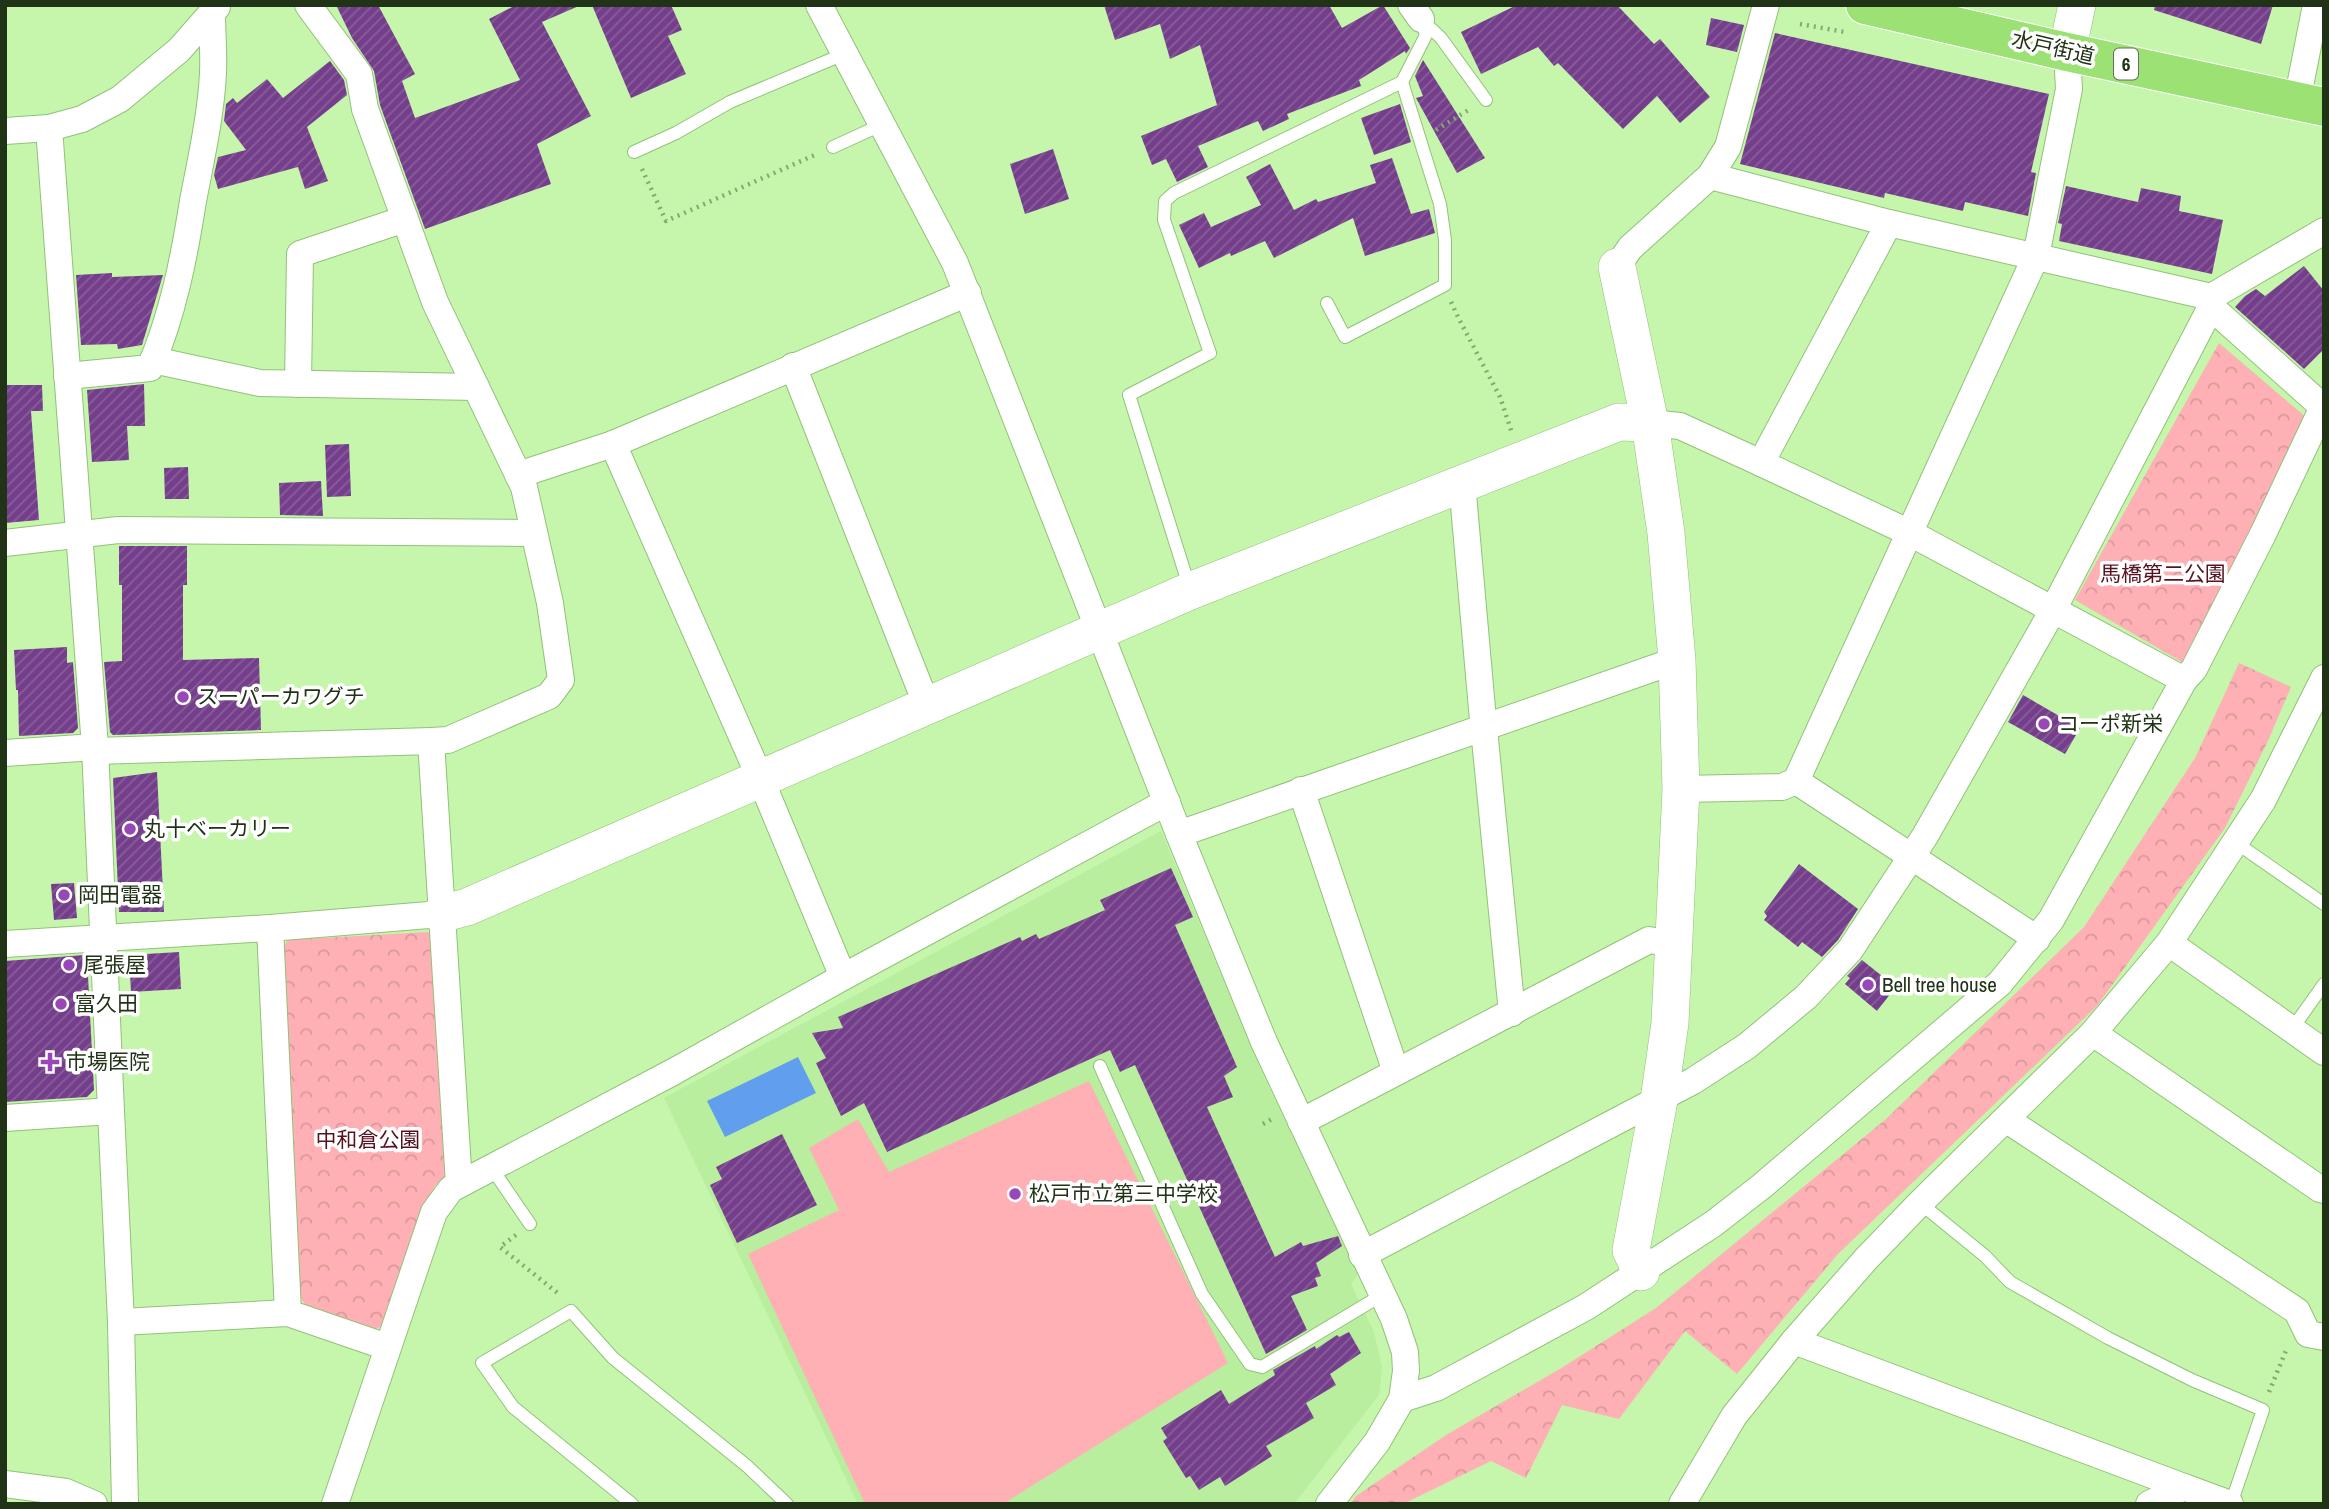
<svg xmlns="http://www.w3.org/2000/svg" width="2329" height="1509" viewBox="0 0 2329 1509" font-family="'Archivo Narrow','Noto Sans JP',sans-serif">
  <style>
    .built { fill: #b8ee9d }
    .forest { fill: url(#forest-crowns) }
    .pitch { fill: #feb0b5 }
    .water { fill: #619fee }
    .building { fill: url(#building-hatch) }
    .lines { fill: none; stroke-linecap: round; stroke-linejoin: round }
    .lane-casing { stroke: #92c17a; stroke-width: 14 }
    .street-casing { stroke: #92c17a; stroke-width: 28 }
    .secondary-casing { stroke: #92c17a; stroke-width: 38 }
    .highway-casing { stroke: #fff; stroke-width: 40 }
    .path { stroke: #84aa71; stroke-width: 4.5; stroke-dasharray: 2 5; stroke-linecap: butt }
    .lane { stroke: #fff; stroke-width: 12 }
    .street { stroke: #fff; stroke-width: 26 }
    .secondary { stroke: #fff; stroke-width: 37 }
    .highway { stroke: #9be173; stroke-width: 38 }
    .poi-dot { fill: #9847b7; stroke: #fff; stroke-width: 2.5 }
    .labels { text-anchor: middle; stroke-width: 7; stroke-linejoin: round; paint-order: stroke }
    .shield { fill: #fff; stroke: #63705c; stroke-width: 2 }
    .shield-label { font-size: 19px; font-weight: bold; fill: #203316 }
    .street-label { font-size: 21px; fill: #203316; stroke: #fff }
    .park-label { font-size: 21px; fill: #56131e; stroke: #fff }
    .poi-label { font-size: 21px; fill: #203316; stroke: #fff; text-anchor: start }
  </style>
  <defs>
    <pattern id="forest-crowns" width="20" height="18" patternUnits="userSpaceOnUse" patternTransform="scale(1.75)"><rect width="20" height="18" fill="#feb0b5"/><path d="M2 6a3 3 0 1 1 6 0M12 15a3 3 0 1 1 6 0" fill="none" stroke="#d9989b"/></pattern>
    <pattern id="building-hatch" width="6" height="6" patternUnits="userSpaceOnUse" patternTransform="scale(1.75)"><rect width="6" height="6" fill="#753e8c"/><path d="M-1 1l2-2M0 6l6-6M5 7l2-2" fill="none" stroke="#875f97"/></pattern>
  </defs>
  <rect width="100%" height="100%" fill="#c5f6ac"/>
  <!-- built -->
  <polygon class="built" points="1161,831 1262,1072 1359,1273 1351,1284 1374,1332 1382,1368 1379,1395 1294,1504 858,1504 664,1098"/>
  <!-- forest -->
  <g class="forest">
    <polygon points="2219,343 2308,419 2189,666 2075,600"/>
    <polygon points="2239,663 2291,687 2268,741 2225,828 2097,1006 1838,1254 1737,1374 1685,1331 1619,1419 1562,1405 1526,1478 1491,1461 1403,1504 1350,1504 1356,1496 1446,1435 1563,1367 1656,1308 1886,1119 2084,927 2195,758"/>
    <polygon points="428,932 433,937 449,1172 435,1186 427,1200 385,1325 375,1329 307,1307 299,1296 281,949 288,940"/>
  </g>
  <!-- pitch -->
  <polygon class="pitch" points="1089,1081 1228,1363 1003,1504 865,1504 748,1254 839,1210 809,1148 858,1119 889,1172"/>
  <!-- water -->
  <polygon class="water" points="798,1057 816,1093 725,1137 707,1101"/>
  <!-- building -->
  <g class="building">
    <polygon points="336,5 378,5 415,74 402,81 415,118 520,80 489,19 516,5 581,5 542,22 591,116 537,144 551,184 425,229 380,105 374,71 352,38"/>
    <polygon points="592,5 671,5 682,30 668,36 686,74 631,98"/>
    <polygon points="1104,5 1329,5 1342,28 1383,5 1410,48 1406,54 1405,51 1359,80 1361,86 1287,114 1289,119 1263,131 1258,121 1198,146 1208,167 1177,182 1166,159 1152,165 1141,136 1217,105 1200,45 1170,59 1160,24 1115,40"/>
    <polygon points="1517,5 1617,5 1654,44 1660,39 1710,97 1680,123 1657,96 1623,129 1558,63 1554,66 1538,47 1481,74 1461,32"/>
    <polygon points="2155,5 2273,5 2261,44 2154,10"/>
    <polygon points="1711,18 1744,25 1737,52 1706,45"/>
    <polygon points="1775,33 2049,94 2031,172 2036,173 2028,216 1965,202 1963,211 1885,193 1884,198 1740,164"/>
    <polygon points="1423,60 1485,158 1457,173 1416,98 1423,96 1415,76"/>
    <polygon points="330,61 344,80 347,95 307,127 328,181 305,189 298,167 218,189 214,175 218,157 246,150 224,121 226,104 233,98 237,103 267,79 283,98"/>
    <polygon points="1400,104 1411,142 1374,155 1361,118"/>
    <polygon points="1053,149 1069,199 1025,214 1010,164"/>
    <polygon points="1392,158 1411,214 1429,209 1435,233 1365,256 1353,218 1274,258 1265,241 1231,256 1230,253 1199,268 1179,225 1204,213 1211,227 1261,205 1246,177 1270,164 1294,210 1316,199 1318,202 1376,183 1370,165"/>
    <polygon points="2066,186 2138,202 2141,188 2181,196 2179,211 2223,220 2212,274 2059,241 2062,224 2058,223"/>
    <polygon points="2304,266 2324,291 2324,349 2304,369 2235,307 2245,296 2256,289 2265,296"/>
    <polygon points="112,273 112,277 163,275 142,345 118,349 117,344 81,345 76,275"/>
    <polygon points="144,384 145,426 127,426 129,460 92,462 87,390"/>
    <polygon points="5,385 42,385 43,411 31,411 39,520 5,523"/>
    <polygon points="349,444 351,496 327,497 325,445"/>
    <polygon points="188,467 189,499 165,499 164,468"/>
    <polygon points="321,481 323,516 280,515 279,483"/>
    <polygon points="119,546 187,546 187,585 183,585 183,660 259,658 261,730 113,735 110,732 104,662 122,661 122,585 119,585"/>
    <polygon points="67,647 67,663 73,662 78,728 73,733 19,736 18,690 16,690 14,650"/>
    <polygon points="2023,695 2080,728 2065,754 2008,722"/>
    <polygon points="157,772 164,912 119,912 113,778"/>
    <polygon points="1799,864 1858,909 1838,940 1822,957 1802,942 1798,947 1764,920 1767,916 1764,912"/>
    <polygon points="1171,868 1193,917 1175,925 1237,1067 1224,1076 1233,1097 1207,1107 1275,1257 1301,1242 1303,1246 1338,1236 1342,1246 1316,1263 1321,1276 1315,1278 1318,1286 1291,1296 1307,1330 1266,1354 1135,1065 1120,1072 1110,1050 887,1152 864,1103 841,1116 816,1063 826,1058 812,1033 843,1028 838,1017 1020,937 1022,941 1036,934 1039,939 1105,910 1100,900"/>
    <polygon points="74,883 77,918 54,920 51,884"/>
    <polygon points="179,952 181,989 131,992 129,955"/>
    <polygon points="84,955 87,957 94,1090 87,1097 5,1102 5,961"/>
    <polygon points="1862,960 1892,984 1895,988 1877,1011 1845,984 1850,978 1847,976"/>
    <polygon points="782,1134 817,1205 737,1243 710,1185 722,1179 716,1167"/>
    <polygon points="1349,1332 1361,1353 1330,1374 1336,1385 1306,1403 1314,1418 1266,1446 1272,1456 1225,1486 1220,1477 1199,1490 1190,1476 1186,1478 1163,1441 1167,1438 1161,1428 1221,1390 1229,1404 1275,1375 1273,1370 1315,1346 1316,1349 1337,1335 1339,1337"/>
  </g>
  <g class="lines">
    <defs>
      <g id="lane">
        <polyline points="1424,22 1441,38 1486,100"/>
        <polyline points="833,147 881,125"/>
        <polyline points="634,152 676,133 730,102 844,54"/>
        <polyline points="1327,303 1345,337 1445,285 1445,240 1440,204 1402,82"/>
        <polyline points="1189,586 1129,395 1210,353 1164,220 1165,201 1174,193 1402,82 1426,35 1421,19"/>
        <polyline points="2235,842 2324,904"/>
        <polyline points="2292,1029 2324,984"/>
        <polyline points="1100,1066 1202,1294 1250,1364 1262,1367 1382,1295"/>
        <polyline points="491,1167 530,1224"/>
        <polyline points="1920,1203 1985,1256 2010,1282 2108,1338 2192,1380 2263,1410 2231,1504"/>
        <polyline points="632,1504 513,1407 482,1363 571,1311 613,1358 747,1466 787,1504"/>
      </g>
      <g id="street">
        <polyline points="308,5 359,74 365,109 435,302 524,487 550,603 561,680 549,696 448,740 431,741"/>
        <polyline points="819,5 955,263 1179,834 1264,1042 1394,1319 1405,1352 1406,1371 1402,1399 1377,1442 1329,1504"/>
        <polyline points="1411,5 1421,19"/>
        <polyline points="2297,101 2316,5"/>
        <polyline points="49,128 95,747 111,1111"/>
        <polyline points="5,131 49,128 82,119 120,99 179,50 217,7"/>
        <polyline points="1710,176 1889,223"/>
        <polyline points="1617,267 1630,248 1710,176 1728,147 1766,5"/>
        <polyline points="153,360 260,383 476,387"/>
        <polyline points="793,366 927,706"/>
        <path d="M67,376L150,368C173,314 184,258 193,201C201,159 211,115 213,73C214,53 212,33 212,13"/>
        <polyline points="298,384 300,254 405,219"/>
        <polyline points="1650,423 1680,426 1761,463"/>
        <polyline points="613,444 761,780 843,977"/>
        <polyline points="518,475 613,444 968,293"/>
        <polyline points="1462,483 1482,709 1512,1013"/>
        <polyline points="5,543 118,530 534,533"/>
        <polyline points="2184,680 1910,533 1761,463 1889,223 2211,297"/>
        <polyline points="95,751 431,741 459,1184"/>
        <polyline points="5,753 95,747"/>
        <polyline points="1796,781 2037,939"/>
        <polyline points="1681,789 1782,787 1796,781 2036,256 2069,89 2067,52"/>
        <polyline points="1301,790 1396,1072"/>
        <polyline points="1179,834 1677,660"/>
        <polyline points="270,928 288,1313"/>
        <polyline points="2169,943 2324,1052"/>
        <polyline points="5,944 270,928 441,914"/>
        <polyline points="2093,1033 2320,1189 2324,1190"/>
        <polyline points="5,1118 111,1111 121,1322 125,1504"/>
        <polyline points="2007,1120 2297,1311 2308,1334 2324,1337"/>
        <polyline points="1301,1122 1649,940 1674,944"/>
        <polyline points="1362,1255 1693,1081 1747,1046 1806,997 1850,950 1925,836 2053,610 2211,307 2211,297 2324,231"/>
        <polyline points="121,1322 288,1313 387,1347"/>
        <polyline points="1794,1341 2184,1487 2149,1504"/>
        <polyline points="1402,1399 1436,1388 1586,1307 1713,1224 1762,1186 2000,983 2051,920 2184,680 2194,669 2263,534 2323,407 2211,307"/>
        <polyline points="5,1484 66,1492 94,1504"/>
        <polyline points="2184,1487 2230,1504"/>
        <polyline points="335,1504 434,1212 451,1189 673,1072 843,977 1167,802"/>
        <polyline points="1682,1504 1734,1416 1794,1341 1866,1259 1920,1203 2093,1033 2169,943 2263,800 2324,678"/>
      </g>
      <g id="secondary">
        <polyline points="2067,52 2077,5"/>
        <polyline points="1617,267 1650,423 1666,533 1677,660 1681,789 1670,1023 1659,1100 1631,1250 1641,1272"/>
        <polyline points="441,914 467,907 1190,591 1619,422 1650,423"/>
      </g>
      <polyline id="highway" points="1865,5 2067,52 2324,107"/>
    </defs>
    <!-- lane casing -->
    <use href="#lane" class="lane-casing"/>
    <!-- street casing -->
    <use href="#street" class="street-casing"/>
    <!-- secondary casing -->
    <use href="#secondary" class="secondary-casing"/>
    <!-- highway casing -->
    <use href="#highway" class="highway-casing"/>
    <!-- path -->
    <g class="path">
      <polyline points="1800,24 1845,32"/>
      <polyline points="1436,130 1470,109"/>
      <polyline points="642,169 666,221 817,154"/>
      <polyline points="1451,302 1459,319 1500,397 1512,433"/>
      <polyline points="1263,1124 1274,1118"/>
      <polyline points="516,1235 500,1247 560,1295"/>
      <polyline points="2269,1392 2287,1348"/>
    </g>
    <!-- lane -->
    <use href="#lane" class="lane"/>
    <!-- street -->
    <use href="#street" class="street"/>
    <!-- secondary -->
    <use href="#secondary" class="secondary"/>
    <!-- highway -->
    <use href="#highway" class="highway"/>
  </g>
  <!-- markers -->
  <g class="poi-dot">
    <circle cx="183" cy="697" r="7"/>
    <circle cx="2044" cy="724" r="7"/>
    <circle cx="130" cy="829" r="7"/>
    <circle cx="64" cy="895" r="7"/>
    <circle cx="69" cy="965" r="7"/>
    <circle cx="1868" cy="985" r="7"/>
    <circle cx="61" cy="1004" r="7"/>
    <path d="M46.5 1051.5h7v7h7v7h-7v7h-7v-7h-7v-7h7z"/>
    <circle cx="1015" cy="1194" r="7"/>
  </g>
  <g class="labels">
    <!-- shield labels -->
    <rect class="shield" x="2114" y="48.5" width="24" height="31" rx="5"/>
    <g class="shield-label">
      <text x="2126" y="71">6</text>
    </g>
    <!-- street labels -->
    <g class="street-label">
      <text transform="translate(2053 48) rotate(13)" y="7">水戸街道</text>
    </g>
    <!-- park labels -->
    <g class="park-label">
      <text x="2163" y="581">馬橋第二公園</text>
      <text x="368" y="1147">中和倉公園</text>
    </g>
    <!-- poi labels -->
    <g class="poi-label">
      <text x="197" y="704">スーパーカワグチ</text>
      <text x="2058" y="731">コーポ新栄</text>
      <text x="144" y="836">丸十ベーカリー</text>
      <text x="78" y="902">岡田電器</text>
      <text x="83" y="972">尾張屋</text>
      <text x="1882" y="992">Bell tree house</text>
      <text x="75" y="1011">富久田</text>
      <text x="66" y="1069">市場医院</text>
      <text x="1029" y="1201">松戸市立第三中学校</text>
    </g>
  </g>
  <!-- border -->
  <rect width="2329" height="1509" fill="none" stroke="#203316" stroke-width="14"/>
</svg>
